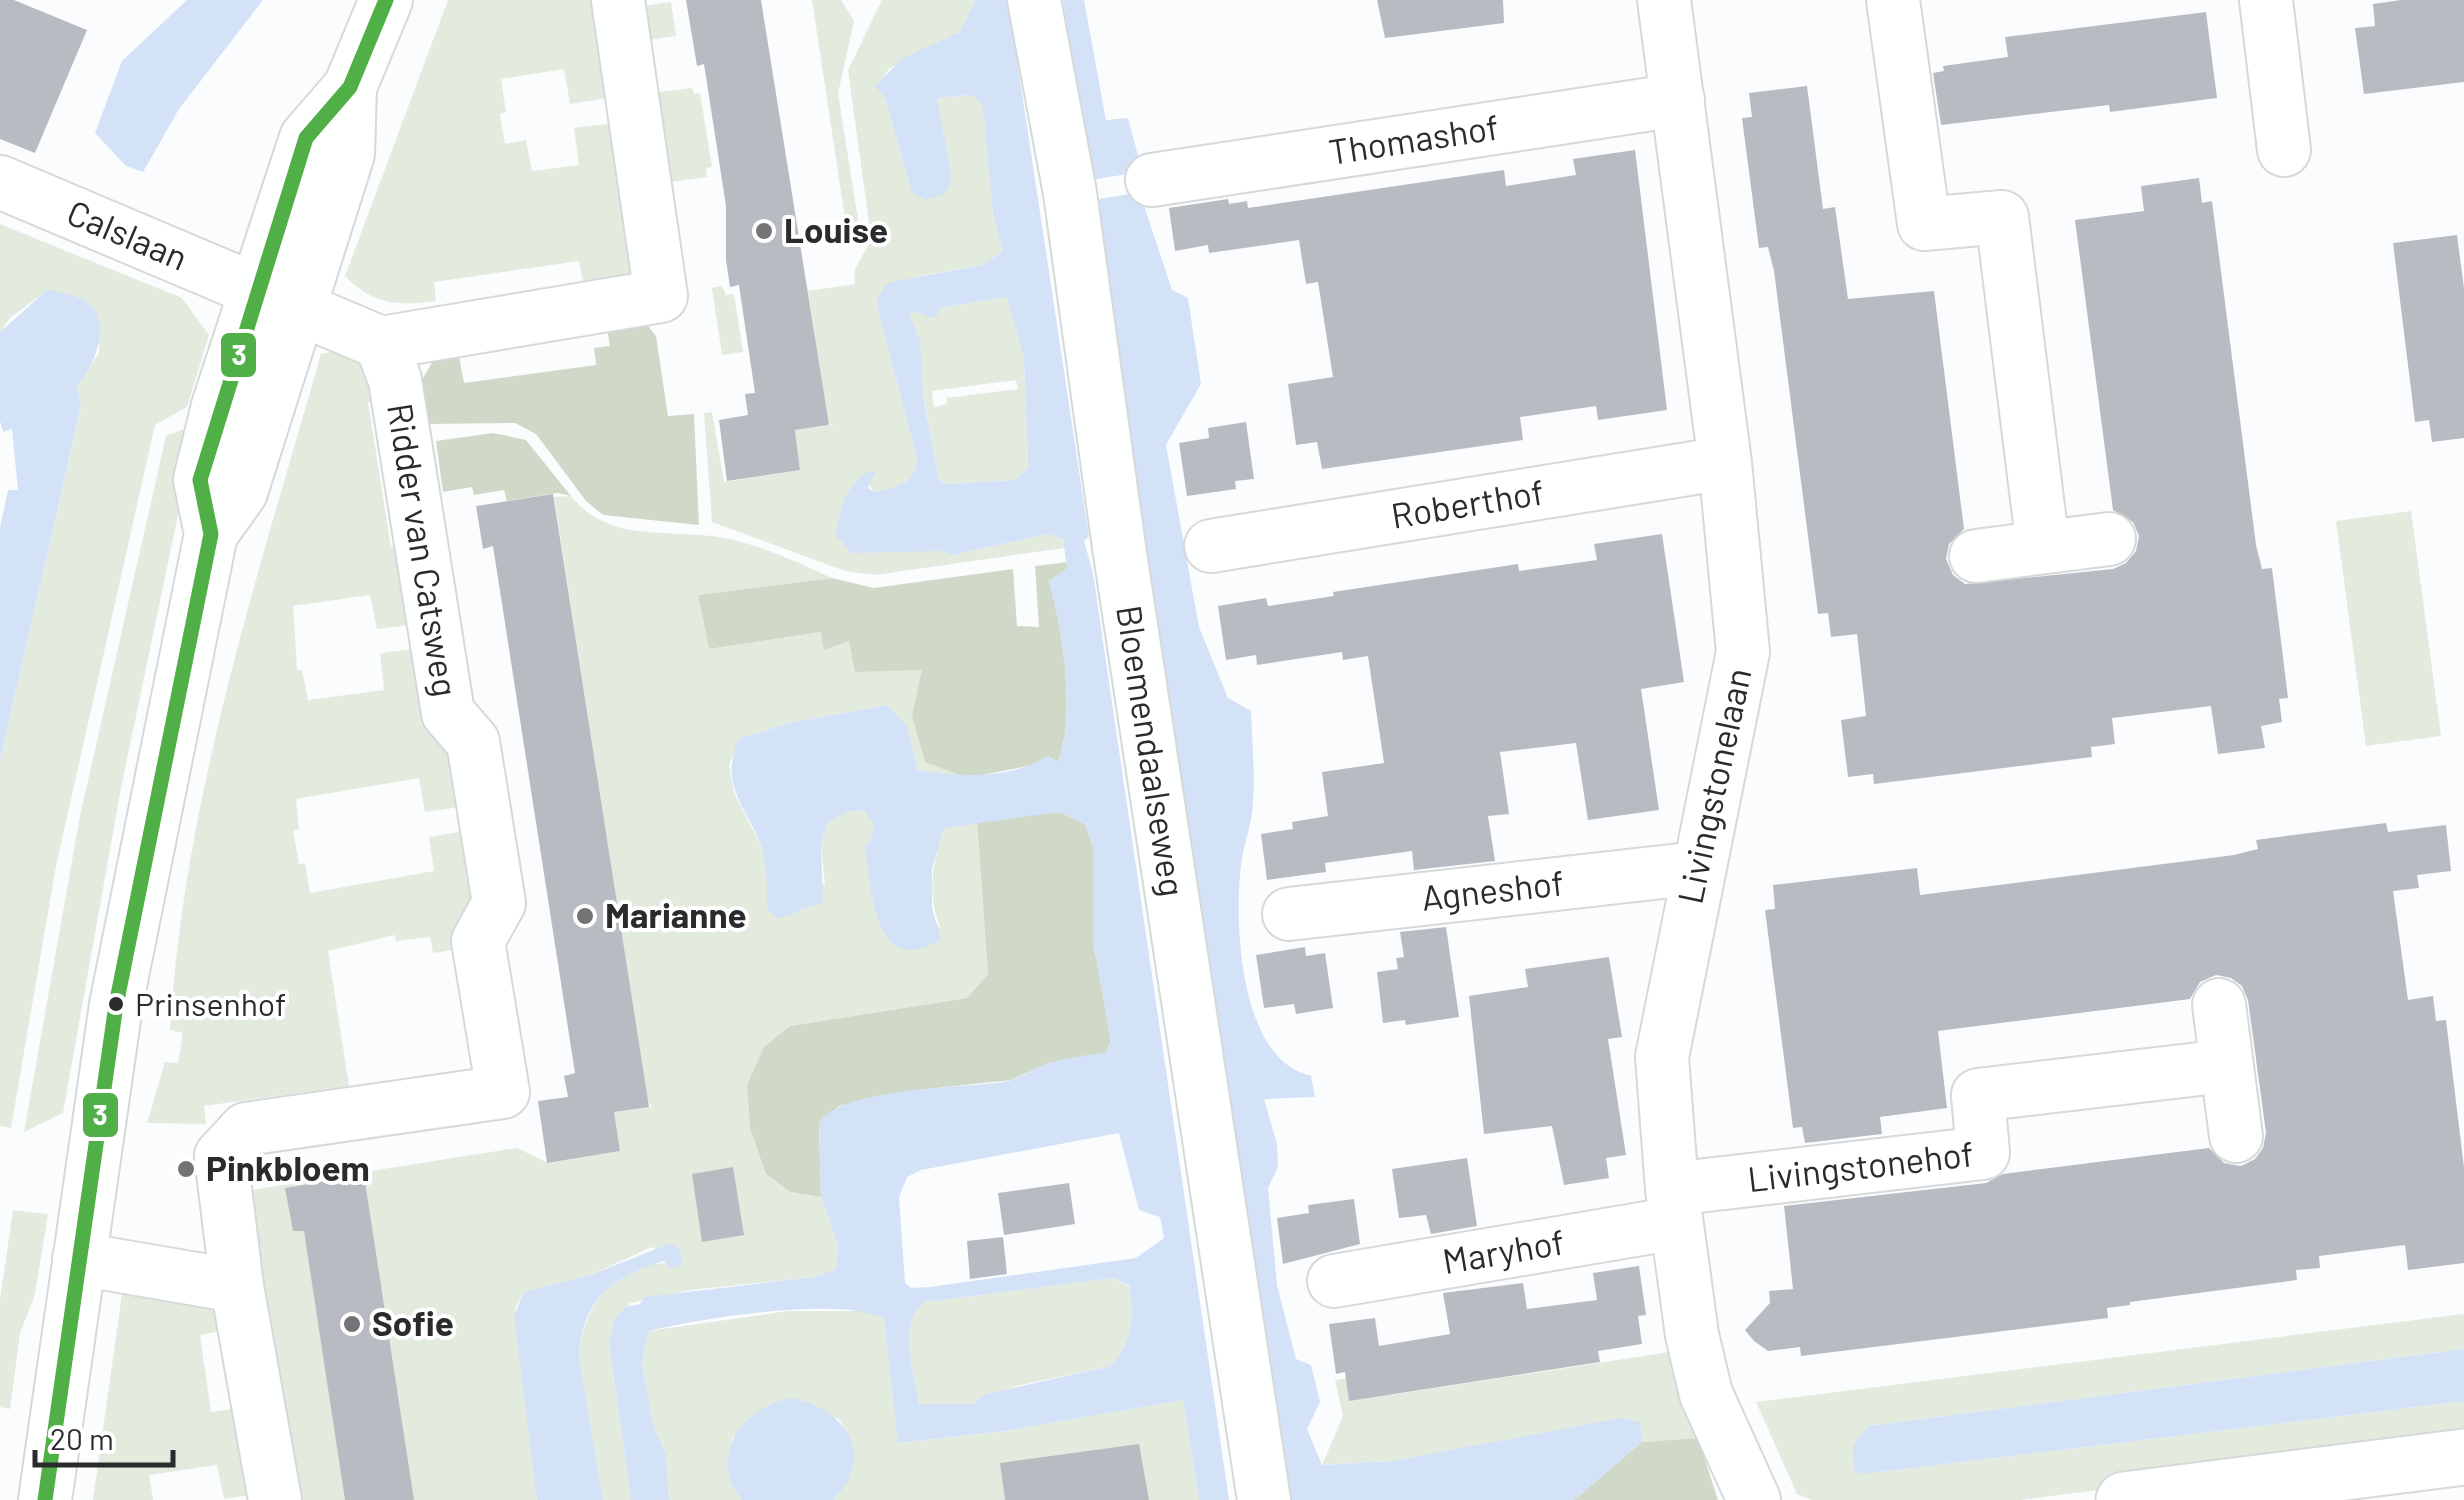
<svg xmlns="http://www.w3.org/2000/svg" width="2464" height="1500" viewBox="0 0 2464 1500" font-family="Barlow,sans-serif">
  <style>
    .green { fill: #e3ebdf; fill-rule: evenodd }
    .forest { fill: #d0d9c8 }
    .water { fill: #d4e2f8; fill-rule: evenodd }
    .pier { fill: #fafcfe }
    .building { fill: #b8bcc2 }
    .lines { fill: none; stroke-linecap: round; stroke-linejoin: round }
    .minor-casing { stroke: #d6d8da; stroke-width: 56 }
    .tertiary-casing { stroke: #d6d8da; stroke-width: 59 }
    .minor { stroke: #feffff; stroke-width: 52 }
    .tertiary { stroke: #feffff; stroke-width: 55 }
    .bus-1-casing { stroke: #fff; stroke-width: 22 }
    .bus-1 { stroke: #50af46; stroke-width: 15 }
    .poi-dot { fill: #737476; stroke: #fff; stroke-width: 4 }
    .bus-dot { fill: #2a2b2d; stroke: #fff; stroke-width: 4 }
    .labels { text-anchor: middle; stroke-width: 8; stroke-linejoin: round; paint-order: stroke }
    .bus-label { font-size: 32px; fill: #2a2b2d; stroke: #fff; text-anchor: start }
    .street-label { font-size: 35px; fill: #2a2b2d; stroke: #fff }
    .poi-label { font-size: 35px; font-weight: bold; fill: #2a2b2d; stroke: #fff; text-anchor: start }
    .line-badge { stroke: #fff; stroke-width: 4 }
    .badge-label { font-size: 28px; text-anchor: middle; font-weight: bold; fill: #fff }
  </style>
  <rect width="100%" height="100%" fill="#fafcfe"/>
  <!-- green -->
  <g class="green">
    <path d="M448,0H604L608,98L570,104L564,69L501,79L506,112L500,114L505,144L526,140L532,171L579,165L574,128L614,123L634,272L628,279L585,294L579,261L434,282L436,301C397,306 374,305 345,276Z"/>
    <polygon points="812,0 841,0 854,21 838,93 858,220 856,244 849,245"/>
    <path d="M882,0H975L960,32L889,69L884,76L885,98L912,193L937,98L971,95L984,105L993,215L1003,252L981,265L921,276L878,310L917,459C914,486 897,486 874,492L862,475L849,492L952,555L1047,534L1063,539L1064,548L875,575L845,571L712,522L704,413L712,412L724,482L800,470L795,430L833,425L828,422L808,291L855,284L854,271L869,244V223L848,70Z"/>
    <polygon points="671,2 676,36 642,41 637,7"/>
    <polygon points="692,88 694,94 700,93 712,167 706,168 707,177 665,183 651,93"/>
    <polygon points="0,224 182,298 209,335 187,407 155,425 56,866 11,1128 0,1126 0,760 81,408 77,386 99,353 98,318 49,289 10,318 0,332"/>
    <polygon points="722,286 726,295 734,294 743,352 722,355 712,288"/>
    <path d="M1008,297L1024,359L1028,468L1014,480L944,484L939,481L909,313ZM1016,380L1018,389L946,398L947,404L934,407L932,391Z"/>
    <path d="M341,350L354,353L384,399L368,402L391,547L408,545L409,625L377,629L370,595L293,606L297,670H302L308,700L384,690L380,653L414,649L445,728L460,807L425,812L419,778L296,799L299,829L293,831L299,864L305,863L310,893L434,871L429,837L464,831L485,891L467,948L433,953L430,937L396,941L395,935L328,951L349,1086L204,1106L206,1124L147,1123L165,1062L178,1063L183,1033L170,1030C184,799 258,575 321,354Z"/>
    <polygon points="202,422 185,481 121,788 63,1113 24,1132 80,816 166,436"/>
    <path d="M571,496C611,546 674,527 730,539C764,547 800,563 832,578L698,595L709,649L822,632L923,670L912,716L925,762L967,778L918,770L907,726L888,705L789,723L739,739L729,765L734,793L763,849L825,885L821,844L828,822L847,812L864,810L874,825L871,840L941,929C926,893 933,864 944,828L977,820L988,974L967,998L790,1026L747,1085L750,1129L766,1174L790,1192L821,1197L838,1245L836,1269L814,1277L691,1290L630,1303L609,1345L631,1500H603L579,1357C582,1301 623,1253 683,1265L652,1247L593,1274L524,1292L515,1308L537,1500H288L245,1191L517,1148L548,1163L619,1151L614,1112L653,1106L648,1103L554,497Z"/>
    <polygon points="2411,511 2441,736 2366,746 2336,521"/>
    <polygon points="13,1210 48,1214 35,1294 20,1333 10,1409 0,1407 0,1300"/>
    <path d="M1113,1278L1129,1286C1134,1315 1132,1344 1111,1366L1016,1386L975,1404L919,1405C915,1376 896,1320 925,1302Z"/>
    <polygon points="142,1290 217,1307 229,1330 200,1335 211,1412 246,1407 249,1495 224,1499 217,1465 149,1475 153,1500 93,1500 122,1294"/>
    <path d="M788,1311H870L884,1319L899,1443L1005,1431L1183,1400L1199,1500H833C855,1478 857,1443 838,1418L732,1438L728,1466L742,1500H669L666,1454L653,1425L642,1363L648,1331Z"/>
    <polygon points="2464,1314 2464,1349 1868,1426 1853,1446 1864,1474 2464,1401 2464,1443 2020,1500 1812,1500 1797,1494 1756,1402"/>
    <polygon points="1676,1351 1698,1438 1642,1442 1640,1423 1392,1461 1322,1465 1343,1416 1335,1380 1384,1371 1390,1395"/>
  </g>
  <!-- forest -->
  <g class="forest">
    <polygon points="647,325 656,336 668,416 694,414 699,525 603,515 586,501 536,434 515,423 427,424 422,380 434,359 458,351 464,383 596,365 594,348 610,346 607,329"/>
    <polygon points="493,433 526,440 571,496 557,493 507,501 504,490 474,495 472,487 443,492 436,441"/>
    <path d="M1067,562V569L1049,581C1063,629 1076,716 1058,762L1048,756L1033,765L967,778L925,762L912,716L922,670L855,672L849,641L824,650L821,632L709,649L698,595L832,578L874,588L1013,569L1017,626L1039,627L1035,566Z"/>
    <polygon points="1060,812 1085,824 1093,847 1093,941 1111,1040 1106,1053 1049,1063 1011,1080 918,1090 839,1106 819,1123 821,1197 790,1192 766,1174 750,1129 747,1085 764,1047 790,1026 967,998 988,974 977,820"/>
    <polygon points="1698,1438 1718,1500 1574,1500 1642,1442"/>
  </g>
  <!-- water -->
  <g class="water">
    <polygon points="187,0 263,0 179,109 143,172 126,166 95,133 122,61"/>
    <path d="M975,0H1008L1089,537L1084,541L1093,573L1229,1500H1199L1183,1400L1005,1431L898,1443L884,1319C841,1295 698,1319 648,1331L642,1363L653,1425L666,1454L669,1500H631L609,1344L614,1321L625,1307L640,1304L644,1297L814,1277L836,1269L838,1245L821,1197L819,1123C842,1086 966,1089 1008,1081C1020,1078 1032,1070 1044,1065C1063,1058 1086,1055 1106,1053L1111,1040L1093,941V847L1085,824L1060,812L944,828L932,869V908L941,939C875,982 870,887 865,845L871,840L874,825L864,810L847,812L828,823L821,844L823,902L778,919L768,910C766,890 768,864 761,845C744,802 720,788 738,739L789,723L888,705L907,726L918,770C962,777 1008,780 1048,756L1058,762C1077,716 1062,628 1049,581L1067,568L1063,539L1047,534L952,555L943,551L852,553L836,536C837,515 851,469 876,471L868,488L874,492C897,486 914,486 917,459L878,310L877,299L887,283L981,265L1003,252L993,215L983,105L971,95L937,98L952,179L945,193L926,200L912,193L885,98L875,86L903,58L960,32ZM1007,297L1024,359L1028,468L1014,480L945,484L939,480L923,394L920,339L909,314L918,312L931,318L937,316L939,308ZM1119,1133L1139,1210L1160,1217L1164,1238L1136,1258L930,1287L911,1288L905,1283L899,1197L907,1177L921,1170ZM1113,1278L1129,1285C1134,1315 1132,1344 1111,1366L982,1395L975,1404H919C915,1376 896,1320 925,1302Z"/>
    <path d="M1063,0H1084L1106,120L1128,118L1141,167L1145,209L1172,290L1188,298L1201,384L1166,445L1199,627L1228,698L1251,711C1252,744 1256,779 1252,812C1250,830 1243,847 1241,865C1234,923 1239,1060 1311,1076L1315,1097L1264,1099L1277,1144L1278,1167L1268,1188L1277,1285L1296,1359L1311,1365L1320,1402L1307,1429L1322,1465L1392,1461L1622,1418L1640,1422L1642,1442L1574,1500H1281Z"/>
    <path d="M48,289C60,293 76,295 86,302C114,319 94,368 77,386L81,407L0,760V528L8,490H18L12,429L3,432L0,421V332Z"/>
    <path d="M671,1243L680,1249L683,1264L670,1269L664,1261C611,1277 582,1299 579,1357L603,1500H537L514,1315L524,1292L593,1274Z"/>
    <polygon points="2464,1349 2464,1401 1864,1474 1854,1471 1853,1446 1868,1426"/>
    <path d="M793,1398C845,1410 878,1455 833,1500H742C705,1455 745,1405 793,1398Z"/>
  </g>
  <!-- pier -->
  <polygon class="pier" points="1147,171 1148,191 1087,201 1084,181"/>
  <!-- building -->
  <g class="building">
    <polygon points="0,0 14,0 87,30 35,153 0,139"/>
    <polygon points="686,0 761,0 829,425 795,430 800,470 727,481 719,420 748,415 745,394 755,393 739,285 730,287 726,260 726,206 704,64 697,66"/>
    <polygon points="1377,0 1503,0 1504,23 1385,38"/>
    <polygon points="2401,0 2464,0 2464,82 2364,94 2355,28 2375,26 2373,4"/>
    <polygon points="2206,12 2217,98 2110,112 2109,105 1941,125 1933,73 1944,71 1943,66 2008,57 2005,37"/>
    <polygon points="1807,86 1823,209 1835,207 1848,299 1934,291 1964,529 1949,544 1946,559 1953,575 1965,584 2113,569 2126,563 2136,551 2139,536 2133,522 2113,510 2075,220 2144,211 2141,186 2199,178 2202,203 2212,201 2256,545 2262,569 2272,568 2288,698 2279,699 2282,722 2261,726 2265,748 2218,754 2211,706 2112,718 2115,744 2091,747 2092,757 1874,784 1873,774 1848,777 1841,720 1866,716 1857,634 1831,637 1828,613 1818,614 1774,271 1768,247 1759,248 1742,118 1752,117 1749,93"/>
    <polygon points="1635,150 1667,410 1598,420 1596,406 1520,417 1523,440 1322,469 1317,442 1296,445 1288,384 1333,377 1318,282 1306,284 1299,240 1209,253 1208,245 1175,251 1169,208 1228,199 1229,204 1247,201 1248,208 1504,170 1506,186 1576,175 1573,159"/>
    <polygon points="2457,235 2464,288 2464,438 2432,442 2429,420 2415,422 2393,243"/>
    <polygon points="1246,422 1254,479 1235,481 1236,489 1187,496 1179,443 1209,438 1208,428"/>
    <polygon points="553,494 649,1107 614,1112 620,1151 547,1163 538,1101 568,1097 564,1076 575,1073 493,546 483,549 476,506"/>
    <polygon points="1662,534 1684,682 1641,689 1659,810 1588,820 1576,743 1500,752 1509,814 1488,816 1495,861 1414,870 1412,851 1325,863 1326,872 1267,880 1261,834 1293,829 1292,822 1328,816 1322,772 1384,763 1368,656 1343,660 1342,652 1257,665 1256,655 1226,660 1218,606 1266,598 1268,606 1334,596 1333,592 1518,564 1519,571 1597,560 1594,544"/>
    <polygon points="2386,823 2388,832 2446,825 2451,871 2417,875 2419,888 2393,891 2408,1000 2433,996 2436,1021 2446,1020 2464,1167 2464,1263 2408,1270 2405,1245 2319,1256 2320,1268 2296,1270 2297,1280 2130,1302 2130,1305 2107,1308 2108,1318 1801,1356 1800,1347 1768,1351 1754,1341 1745,1330 1770,1303 1769,1291 1793,1289 1784,1206 1986,1183 2003,1174 2209,1148 2224,1163 2241,1166 2255,1159 2263,1148 2266,1133 2248,1000 2242,986 2231,978 2216,975 2200,982 2190,999 1938,1031 1947,1108 1880,1117 1882,1134 1805,1143 1802,1127 1793,1128 1765,910 1775,909 1773,885 1917,868 1920,895 2234,855 2258,849 2256,840"/>
    <polygon points="1446,927 1459,1017 1406,1025 1405,1020 1383,1023 1377,972 1398,969 1396,958 1404,957 1400,932"/>
    <polygon points="1305,947 1306,956 1325,953 1333,1008 1296,1014 1294,1004 1264,1008 1256,955"/>
    <polygon points="1609,957 1622,1037 1608,1039 1626,1155 1606,1158 1609,1178 1564,1185 1552,1126 1484,1134 1469,996 1528,987 1525,969"/>
    <polygon points="1467,1158 1477,1226 1431,1234 1426,1215 1399,1218 1392,1169"/>
    <polygon points="733,1167 744,1235 702,1242 692,1174"/>
    <polygon points="364,1175 414,1500 345,1500 304,1231 293,1231 285,1188"/>
    <polygon points="1069,1183 1075,1224 1004,1235 998,1193"/>
    <polygon points="1354,1199 1360,1244 1283,1264 1277,1218 1309,1213 1308,1205"/>
    <polygon points="1003,1237 1007,1274 970,1279 967,1241"/>
    <polygon points="1639,1266 1646,1315 1638,1316 1642,1344 1598,1351 1600,1362 1349,1401 1345,1372 1336,1374 1329,1324 1375,1318 1379,1346 1450,1334 1443,1293 1523,1283 1527,1309 1597,1300 1593,1273"/>
    <polygon points="1139,1444 1149,1500 1005,1500 1000,1463"/>
  </g>
  <g class="lines">
    <defs>
      <g id="minor">
        <path id="s1" d="M1034,0L1070,193L1119,547L1264,1500"/>
        <polyline points="1664,0 1725,463 1743,652 1662,1057 1672,1189 1692,1335 1706,1394 1754,1500"/>
        <polyline points="1893,0 1924,224 2002,217 2043,547"/>
        <polyline points="2266,0 2284,150"/>
        <path id="s2" d="M1152,180L1678,100"/>
        <path id="s3" d="M0,182L381,343L661,296L618,0"/>
        <polyline points="211,534 241,492 348,154 350,87 386,0"/>
        <path id="s4" d="M1211,546L1725,463"/>
        <polyline points="1976,556 2109,539"/>
        <path id="s5" d="M1289,914L1698,868"/>
        <polyline points="2219,1005 2236,1136"/>
        <path id="s6" d="M1672,1189L1983,1153L1978,1095L2225,1066"/>
        <polyline points="79,1259 237,1286"/>
        <path id="s7" d="M1334,1281L1676,1223"/>
        <polyline points="45,1500 116,1005 211,534 200,480 218,406 306,138 350,87"/>
        <polyline points="275,1500 237,1286 221,1156 246,1129 503,1092 478,941 499,903 473,742 448,713 395,380 381,343"/>
      </g>
      <polyline id="tertiary" points="2124,1500 2464,1457"/>
    </defs>
    <!-- minor casing -->
    <use href="#minor" class="minor-casing"/>
    <!-- tertiary casing -->
    <use href="#tertiary" class="tertiary-casing"/>
    <!-- minor -->
    <use href="#minor" class="minor"/>
    <!-- tertiary -->
    <use href="#tertiary" class="tertiary"/>
    <defs>
      <polyline id="bus-1" points="45,1500 116,1005 211,534 200,480 306,138 350,87 386,0"/>
    </defs>
    <!-- bus-1 casing -->
    <use href="#bus-1" class="bus-1-casing"/>
    <!-- bus-1 -->
    <use href="#bus-1" class="bus-1"/>
  </g>
  <!-- markers -->
  <g class="poi-dot">
    <circle cx="764" cy="231" r="10"/>
    <circle cx="585" cy="916" r="10"/>
    <circle cx="186" cy="1169" r="10"/>
    <circle cx="352" cy="1324" r="10"/>
  </g>
  <circle class="bus-dot" cx="116" cy="1004" r="9"/>
  <g class="labels">
    <!-- bus labels -->
    <g class="bus-label">
      <text x="135" y="1016">Prinsenhof</text>
    </g>
    <!-- street labels -->
    <g class="street-label">
      <text dy="12" stroke="none"><textPath href="#s2" startOffset="265">Thomashof</textPath></text>
      <text dy="12" stroke="none"><textPath href="#s3" startOffset="138">Calslaan</textPath></text>
      <text dy="12" stroke="none"><textPath href="#s4" startOffset="260">Roberthof</textPath></text>
      <text transform="translate(422 550) rotate(81)" y="12">Ridder van Catsweg</text>
      <text dy="12" stroke="none"><textPath href="#s1" startOffset="760">Bloemendaalseweg</textPath></text>
      <text transform="translate(1715 786) rotate(-78)" y="12">Livingstonelaan</text>
      <text dy="12" stroke="none"><textPath href="#s5" startOffset="205">Agneshof</textPath></text>
      <text dy="12" stroke="none"><textPath href="#s6" startOffset="190">Livingstonehof</textPath></text>
      <text dy="12" stroke="none"><textPath href="#s7" startOffset="172">Maryhof</textPath></text>
    </g>
    <!-- poi labels -->
    <g class="poi-label">
      <text x="784" y="243">Louise</text>
      <text x="605" y="928">Marianne</text>
      <text x="206" y="1181">Pinkbloem</text>
      <text x="372" y="1336">Sofie</text>
    </g>
  </g>
  <g class="line-badge">
    <rect x="219" y="331" width="39" height="48" rx="10" fill="#50af46"/>
    <rect x="81" y="1091" width="39" height="48" rx="10" fill="#50af46"/>
  </g>
  <g class="badge-label">
    <text x="239" y="365">3</text>
    <text x="100" y="1125">3</text>
  </g>
  <!-- scale -->
  <path d="M35 1450v15h138v-15" fill="none" stroke="#2a2b2d" stroke-width="5"/>
  <text x="50" y="1450" font-size="30" fill="#2a2b2d" stroke="#ffffff" stroke-width="8" paint-order="stroke">20 m</text>
</svg>
